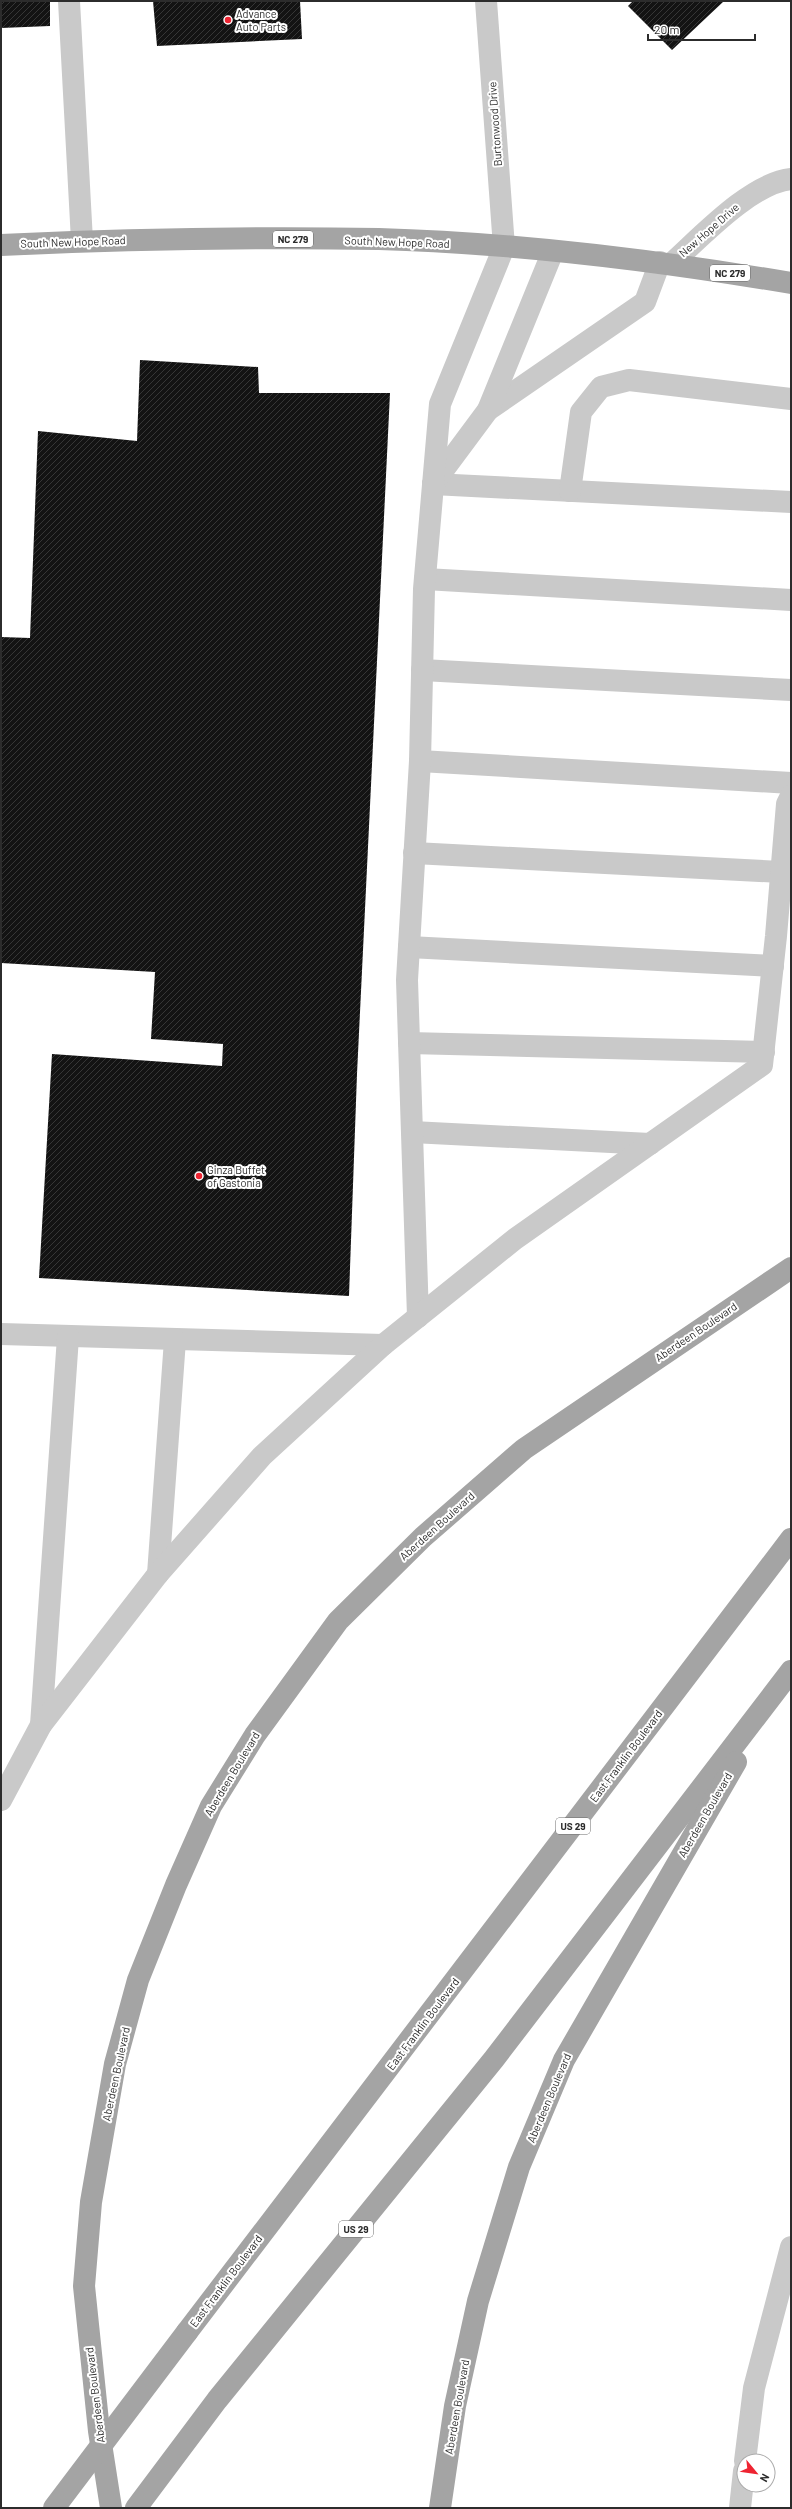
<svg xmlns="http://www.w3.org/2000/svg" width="792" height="2509" viewBox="0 0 792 2509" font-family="Barlow,sans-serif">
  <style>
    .building { fill: url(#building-hatch) }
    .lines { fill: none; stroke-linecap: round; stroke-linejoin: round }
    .minor { stroke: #c9c9c9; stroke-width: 22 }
    .major { stroke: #a4a4a4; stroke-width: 22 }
    .major-bridge { stroke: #a4a4a4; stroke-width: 22 }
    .poi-dot { fill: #ee2432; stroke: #fff; stroke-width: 1.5 }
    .labels { text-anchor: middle; stroke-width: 4; stroke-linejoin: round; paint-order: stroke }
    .shield { fill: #fff; stroke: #6b6b6b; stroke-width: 1 }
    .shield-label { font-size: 10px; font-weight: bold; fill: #2c2c2c }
    .poi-label { font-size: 11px; fill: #2c2c2c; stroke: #fff; text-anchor: start }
    .street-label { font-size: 11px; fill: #2c2c2c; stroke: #fff }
  </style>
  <defs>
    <pattern id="building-hatch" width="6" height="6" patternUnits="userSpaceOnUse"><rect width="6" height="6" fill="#131313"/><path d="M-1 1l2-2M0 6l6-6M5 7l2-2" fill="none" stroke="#363636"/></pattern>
  </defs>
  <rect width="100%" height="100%" fill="#fff"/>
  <!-- building -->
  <g class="building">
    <polygon points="1,1 50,1 50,26 1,28"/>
    <polygon points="153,1 300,1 302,39 157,46"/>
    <polygon points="633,1 724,1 672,50 628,6"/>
    <polygon points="140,360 258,367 259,393 390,393 357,1074 349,1296 39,1278 52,1054 222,1066 223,1044 151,1039 155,972 1,963 1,637 30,638 38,431 137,441"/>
  </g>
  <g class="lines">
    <!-- minor -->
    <g class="minor">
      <polyline points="69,1 82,241"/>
      <path d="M672,263C701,237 751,183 791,179"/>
      <polyline points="488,410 645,302 660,262"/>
      <polyline points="433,484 791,502"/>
      <polyline points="433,484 488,410 553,251"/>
      <polyline points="570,491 581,412 601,387 629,380 791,399"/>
      <polyline points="425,579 791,600"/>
      <polyline points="422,670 791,690"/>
      <polyline points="420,761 791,783"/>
      <polyline points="414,853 781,872"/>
      <polyline points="409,947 773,966"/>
      <polyline points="409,1043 764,1052"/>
      <polyline points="412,1132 650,1144"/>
      <polyline points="418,1317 407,980 420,761 424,589 440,404 504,247 486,1"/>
      <polyline points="1,1334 383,1345"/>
      <polyline points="158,1574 175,1340"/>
      <polyline points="41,1725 68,1337"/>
      <polyline points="1,1800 41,1725 158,1574 262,1456 383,1345 515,1239 762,1065 776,936 787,804 791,796"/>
      <polyline points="745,2461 754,2388 791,2247"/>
      <polyline points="740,2508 744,2471"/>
    </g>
    <!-- major -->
    <g class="major">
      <path d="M1,245C127,239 253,237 379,239C517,243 655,260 791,283"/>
      <polyline points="187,2332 791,1539"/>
      <polyline points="111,2508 99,2431 84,2286 91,2202 115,2064 138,1980 176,1885 211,1806 255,1735 338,1621 423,1537 524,1449 791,1268"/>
      <polyline points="136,2508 217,2400 494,2059 791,1671"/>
      <polyline points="440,2508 455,2406 478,2301 519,2167 564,2060 736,1762"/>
    </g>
    <!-- major-bridge -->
    <polyline class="major-bridge" points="54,2508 187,2332"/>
  </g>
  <!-- markers -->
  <g class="poi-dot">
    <circle cx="228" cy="20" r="4"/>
    <circle cx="199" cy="1176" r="4"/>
  </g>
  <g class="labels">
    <!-- shield labels -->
    <g class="shield">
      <rect x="273" y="231" width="40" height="16" rx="3"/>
      <rect x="710" y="265" width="40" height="16" rx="3"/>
      <rect x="556" y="1818" width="34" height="16" rx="3"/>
      <rect x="339" y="2221" width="34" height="16" rx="3"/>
    </g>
    <g class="shield-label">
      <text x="293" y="243">NC 279</text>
      <text x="730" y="277">NC 279</text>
      <text x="573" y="1830">US 29</text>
      <text x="356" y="2233">US 29</text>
    </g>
    <!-- poi labels -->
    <g class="poi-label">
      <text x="236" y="18">Advance<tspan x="236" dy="13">Auto Parts</tspan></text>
      <text x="207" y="1174">Ginza Buffet<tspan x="207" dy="13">of Gastonia</tspan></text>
    </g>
    <!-- street labels -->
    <g class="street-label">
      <text transform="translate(495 124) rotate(-94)" y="4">Burtonwood Drive</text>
      <text transform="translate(709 230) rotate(-41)" y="4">New Hope Drive</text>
      <text transform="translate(73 242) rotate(-2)" y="4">South New Hope Road</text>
      <text transform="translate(397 242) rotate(2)" y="4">South New Hope Road</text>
      <text transform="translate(696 1332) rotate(-34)" y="4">Aberdeen Boulevard</text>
      <text transform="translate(437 1526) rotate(-42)" y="4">Aberdeen Boulevard</text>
      <text transform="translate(626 1756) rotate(-53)" y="4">East Franklin Boulevard</text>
      <text transform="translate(232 1774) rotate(-59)" y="4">Aberdeen Boulevard</text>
      <text transform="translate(705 1815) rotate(-60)" y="4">Aberdeen Boulevard</text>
      <text transform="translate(423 2024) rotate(-53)" y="4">East Franklin Boulevard</text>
      <text transform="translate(116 2074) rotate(-78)" y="4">Aberdeen Boulevard</text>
      <text transform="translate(549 2098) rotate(-67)" y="4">Aberdeen Boulevard</text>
      <text transform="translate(226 2281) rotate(-53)" y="4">East Franklin Boulevard</text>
      <text transform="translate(95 2395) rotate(-97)" y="4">Aberdeen Boulevard</text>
      <text transform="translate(457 2407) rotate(-80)" y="4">Aberdeen Boulevard</text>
    </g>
  </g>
  <!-- border -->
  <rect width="792" height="2509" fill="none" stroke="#2c2c2c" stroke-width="4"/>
  <!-- north arrow -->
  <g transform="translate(756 2473) rotate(119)"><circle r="19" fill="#ffffff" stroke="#ababab"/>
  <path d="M0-3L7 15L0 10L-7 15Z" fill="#ee2432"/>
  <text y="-6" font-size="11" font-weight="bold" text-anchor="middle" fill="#2c2c2c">N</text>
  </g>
  <!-- scale -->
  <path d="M648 34v6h107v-6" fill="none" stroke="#2c2c2c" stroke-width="2"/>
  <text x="654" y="34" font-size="12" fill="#2c2c2c" stroke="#ffffff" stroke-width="3" paint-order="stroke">20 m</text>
</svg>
